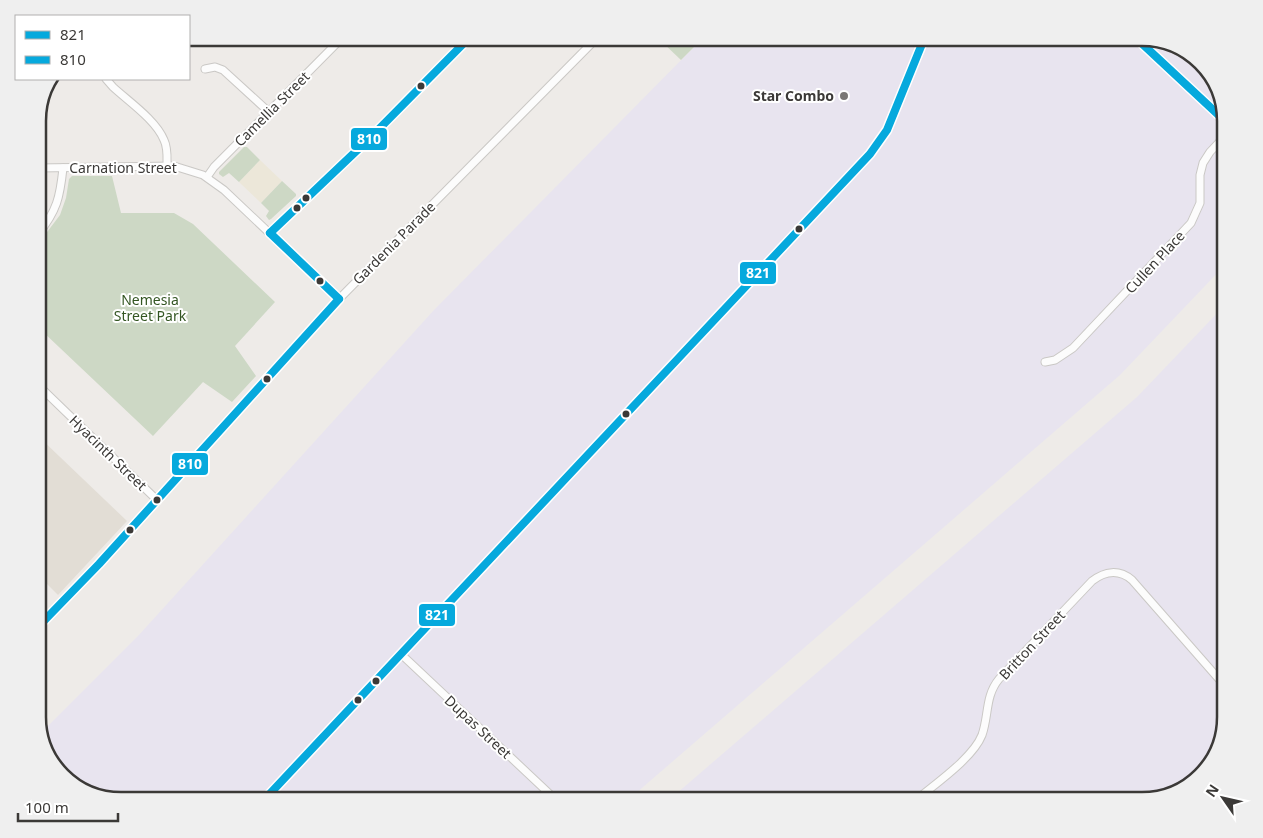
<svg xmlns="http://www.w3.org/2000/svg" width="1263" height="838" viewBox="0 0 1263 838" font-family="'Noto Sans',sans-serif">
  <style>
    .commercial { fill: #ece7d9 }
    .industrial { fill: #e8e4ef }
    .built { fill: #e2ddd5 }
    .green { fill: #cdd8c5 }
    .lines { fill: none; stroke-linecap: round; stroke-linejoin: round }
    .minor-casing { stroke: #cac8c5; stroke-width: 9 }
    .minor { stroke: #fcfcfc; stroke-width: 7 }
    .bus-1-casing { stroke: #fff; stroke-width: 11 }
    .bus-2-casing { stroke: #fff; stroke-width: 11 }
    .bus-1 { stroke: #06a9dd; stroke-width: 8 }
    .bus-2 { stroke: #06a9dd; stroke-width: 8 }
    .bus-dot { fill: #3b3937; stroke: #fff; stroke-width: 2 }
    .poi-dot { fill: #7a7775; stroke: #fff; stroke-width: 2 }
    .labels { text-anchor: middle; stroke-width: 4; stroke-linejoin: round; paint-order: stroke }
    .poi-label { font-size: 14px; font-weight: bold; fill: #3b3937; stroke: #fff; text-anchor: end }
    .street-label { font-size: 14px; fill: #3b3937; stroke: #fff }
    .park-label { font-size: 14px; fill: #345623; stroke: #fff }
    .rim { fill: none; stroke: #3b3937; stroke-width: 2.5 }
    .line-badge { stroke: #fff; stroke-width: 2 }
    .badge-label { font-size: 14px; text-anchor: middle; font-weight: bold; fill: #fff }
  </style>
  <rect width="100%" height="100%" fill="#eeebe8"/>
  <!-- commercial -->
  <polygon class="commercial" points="260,160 282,181 261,203 239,182"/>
  <!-- industrial -->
  <g class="industrial">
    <polygon points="1142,38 1188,51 1214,79 1225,116 1225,265 1120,375 628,800 121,800 75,787 49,759 41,733 138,636 434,310 701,40"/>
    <polygon points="1225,305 1225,717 1212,763 1184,789 1142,800 669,800 1137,397"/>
  </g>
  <!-- built -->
  <polygon class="built" points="38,436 127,521 58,595 38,575"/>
  <!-- green -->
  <g class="green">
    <polygon points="660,40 701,40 681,60"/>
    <polygon points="244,147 247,147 260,160 239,182 229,173 223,177 219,174 219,172"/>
    <polygon points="72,176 112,176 121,213 174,213 193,224 275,302 235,346 256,376 232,402 203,382 153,436 41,330 38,331 38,244 60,215 66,198 69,179"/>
    <polygon points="282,181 296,194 296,196 271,219 269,220 266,216 269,211 261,203"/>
  </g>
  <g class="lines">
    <defs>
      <g id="minor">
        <polyline points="1136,38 1225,121"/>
        <polyline points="205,69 215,67 223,70 269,112"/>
        <path d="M106,79L113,87C128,101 156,120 164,140C168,148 167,158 167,166"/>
        <polyline points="38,133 39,168"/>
        <polyline points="38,168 174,166 203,175 224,190 339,299"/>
        <polyline points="207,177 214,167 338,42"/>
        <polyline points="270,233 371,137 465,42"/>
        <path d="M38,234C57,211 60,197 63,168"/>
        <polyline points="1045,362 1055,360 1073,348 1191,223 1200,203 1200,175 1203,163 1210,152 1225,136"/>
        <polyline points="38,385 157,500"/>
        <polyline points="38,627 99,564 339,299 594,41"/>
        <polyline points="402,655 555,799"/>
        <polyline points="264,800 870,154 887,130 924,39"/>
        <path d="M916,800C935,784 973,758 982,735C989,715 985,696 999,679L1092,581C1105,571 1119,569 1132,580L1225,686"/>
      </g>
    </defs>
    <!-- minor casing -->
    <use href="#minor" class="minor-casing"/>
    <!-- minor -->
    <use href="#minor" class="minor"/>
    <defs>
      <g id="bus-1">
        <polyline points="1136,38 1225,121"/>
        <polyline points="264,800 870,154 887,130 924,39"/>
      </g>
      <g id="bus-2">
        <polyline points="270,233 371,137 465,42"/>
        <polyline points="270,233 339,299"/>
        <polyline points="38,627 99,564 339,299"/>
      </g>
    </defs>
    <!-- bus-1 casing -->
    <use href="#bus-1" class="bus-1-casing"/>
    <!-- bus-2 casing -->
    <use href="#bus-2" class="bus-2-casing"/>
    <!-- bus-1 -->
    <use href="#bus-1" class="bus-1"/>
    <!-- bus-2 -->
    <use href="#bus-2" class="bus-2"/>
  </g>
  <!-- markers -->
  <g class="bus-dot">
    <circle cx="421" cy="86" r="4.5"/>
    <circle cx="306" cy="198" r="4.5"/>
    <circle cx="297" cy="208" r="4.5"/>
    <circle cx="799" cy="229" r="4.5"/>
    <circle cx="320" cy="281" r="4.5"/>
    <circle cx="267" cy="379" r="4.5"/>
    <circle cx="626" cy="414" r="4.5"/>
    <circle cx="157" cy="500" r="4.5"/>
    <circle cx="130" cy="530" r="4.5"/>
    <circle cx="376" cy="681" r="4.5"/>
    <circle cx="358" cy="700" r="4.5"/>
  </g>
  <circle class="poi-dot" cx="844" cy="96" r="5"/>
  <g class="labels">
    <!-- poi labels -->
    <g class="poi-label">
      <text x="834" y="101">Star Combo</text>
    </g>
    <!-- street labels -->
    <g class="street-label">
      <text transform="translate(272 109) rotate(-45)" y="5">Camellia Street</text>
      <text x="123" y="173">Carnation Street</text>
      <text transform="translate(394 243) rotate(-45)" y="5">Gardenia Parade</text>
      <text transform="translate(1155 262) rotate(-47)" y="5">Cullen Place</text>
      <text transform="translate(108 453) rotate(44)" y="5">Hyacinth Street</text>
      <text transform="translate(1032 645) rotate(-47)" y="5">Britton Street</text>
      <text transform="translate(478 727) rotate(43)" y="5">Dupas Street</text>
    </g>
    <!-- park labels -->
    <g class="park-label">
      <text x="150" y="305">Nemesia<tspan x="150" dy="16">Street Park</tspan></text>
    </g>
  </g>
  <!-- crop -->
  <path d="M0 0H1263V838H0ZM121 46H1142A75 75 0 0 1 1217 121V717A75 75 0 0 1 1142 792H121A75 75 0 0 1 46 717V121A75 75 0 0 1 121 46Z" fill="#efefef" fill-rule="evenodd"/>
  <path class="rim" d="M121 46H1142A75 75 0 0 1 1217 121V717A75 75 0 0 1 1142 792H121A75 75 0 0 1 46 717V121A75 75 0 0 1 121 46Z"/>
  <g class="line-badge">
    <rect x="350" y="127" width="38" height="24" rx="5" fill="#06a9dd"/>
    <rect x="739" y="261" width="38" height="24" rx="5" fill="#06a9dd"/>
    <rect x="171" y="452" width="38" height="24" rx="5" fill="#06a9dd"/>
    <rect x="418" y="603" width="38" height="24" rx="5" fill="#06a9dd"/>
  </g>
  <g class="badge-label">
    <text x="369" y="144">810</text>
    <text x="758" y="278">821</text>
    <text x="190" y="469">810</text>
    <text x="437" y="620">821</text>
  </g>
  <!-- legend -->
  <rect x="15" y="15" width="175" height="65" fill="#ffffff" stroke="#b1b0af"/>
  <rect x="25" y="31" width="25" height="8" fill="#06a9dd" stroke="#b1b0af"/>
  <text x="60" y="40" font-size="15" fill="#3b3937">821</text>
  <rect x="25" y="56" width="25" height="8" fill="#06a9dd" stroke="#b1b0af"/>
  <text x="60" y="65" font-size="15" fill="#3b3937">810</text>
  <!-- north arrow -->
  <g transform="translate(1223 798) rotate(304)" stroke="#ffffff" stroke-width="4" paint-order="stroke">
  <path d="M0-4L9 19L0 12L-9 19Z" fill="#3b3937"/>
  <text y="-8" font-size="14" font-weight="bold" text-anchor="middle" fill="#3b3937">N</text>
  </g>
  <!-- scale -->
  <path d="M18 813v8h100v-8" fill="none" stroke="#3b3937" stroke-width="2.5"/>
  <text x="25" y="813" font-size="15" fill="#3b3937" stroke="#ffffff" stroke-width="4" paint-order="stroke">100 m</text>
</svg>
